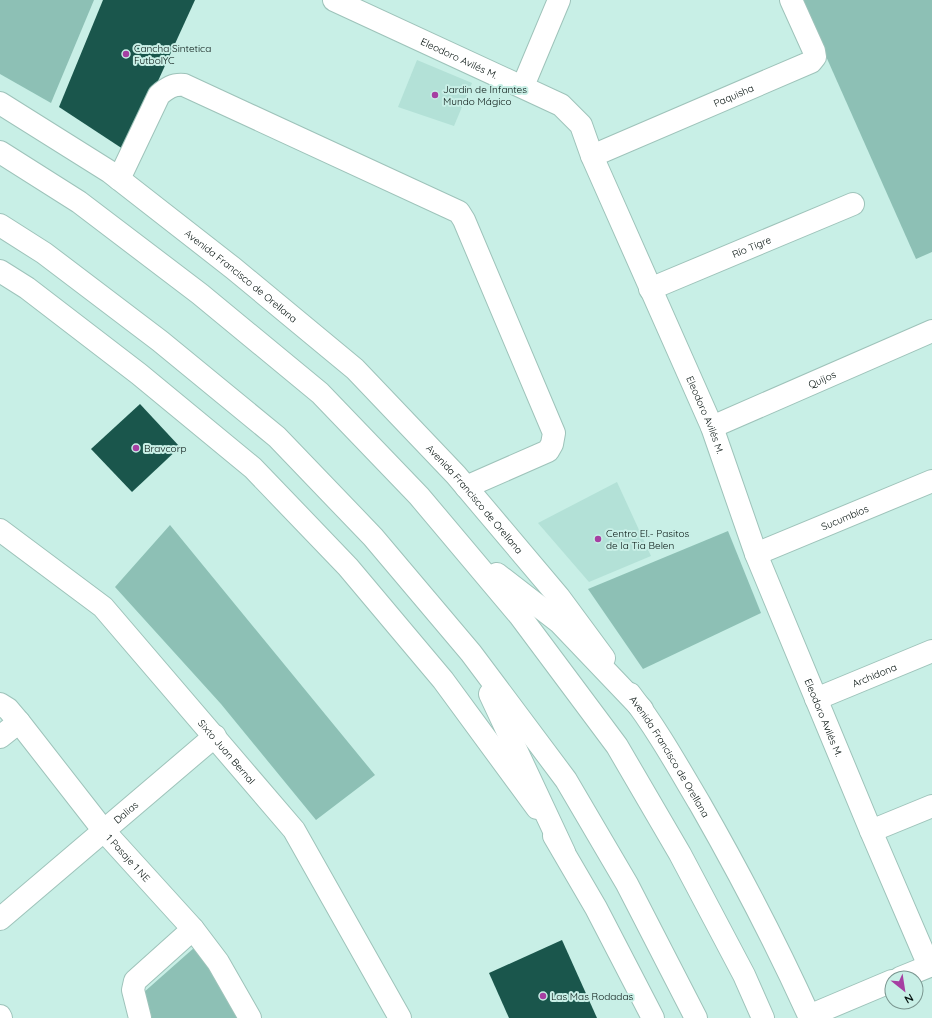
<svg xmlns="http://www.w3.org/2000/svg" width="932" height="1018" viewBox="0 0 932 1018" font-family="Quicksand,sans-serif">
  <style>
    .built { fill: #b3e1d7 }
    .green { fill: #8dc0b5 }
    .building { fill: #1a564c }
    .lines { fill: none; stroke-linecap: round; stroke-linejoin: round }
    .street-casing { stroke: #9ec3ba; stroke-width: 24 }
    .primary-casing { stroke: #9ec3ba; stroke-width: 24 }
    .highway-casing { stroke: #9ec3ba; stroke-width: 24 }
    .street { stroke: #fff; stroke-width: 22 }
    .primary { stroke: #fff; stroke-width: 22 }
    .highway { stroke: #fff; stroke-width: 22 }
    .poi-dot { fill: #a63fa2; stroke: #c8efe6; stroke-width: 1.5 }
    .labels { text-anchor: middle; stroke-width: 4; stroke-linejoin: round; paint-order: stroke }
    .poi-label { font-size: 10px; fill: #04110e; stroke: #c8efe6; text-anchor: start }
    .street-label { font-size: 10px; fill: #04110e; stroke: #c8efe6 }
  </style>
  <rect width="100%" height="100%" fill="#c8efe6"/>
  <!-- built -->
  <g class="built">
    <polygon points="417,60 472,83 454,126 398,107"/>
    <polygon points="617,482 651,556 589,582 538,523"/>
  </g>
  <!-- green -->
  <g class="green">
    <polygon points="0,0 94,0 51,103 0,74"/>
    <polygon points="801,0 932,0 932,252 916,259"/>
    <polygon points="170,525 375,775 316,820 221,704 115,587"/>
    <polygon points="728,531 761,613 643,669 588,589"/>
    <polygon points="195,947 243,1018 150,1018 143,993"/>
  </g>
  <!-- building -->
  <g class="building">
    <polygon points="103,0 195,0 126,151 59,107"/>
    <polygon points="140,404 180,447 132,492 91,449"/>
    <polygon points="562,940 597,1018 509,1018 489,973"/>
  </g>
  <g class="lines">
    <defs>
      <g id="street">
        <path id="s1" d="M334,0L561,105L581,125L592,156L712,427L756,554L871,831L929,966"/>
        <polyline points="523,86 559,0"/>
        <path id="s2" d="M592,156L811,62L815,57L814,51L791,0"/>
        <path d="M119,179L159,95C167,88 173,84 184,85L459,212L464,220L554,433L552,444L548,451L466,487"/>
        <path id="s3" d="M650,289L853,204"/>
        <path id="s4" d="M712,427L932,331"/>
        <path id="s5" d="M0,530L103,607L294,830L400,1018"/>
        <path id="s6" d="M756,554L932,481"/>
        <path id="s7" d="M816,699L932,651"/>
        <path id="s8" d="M0,704L8,709L19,722L104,831L193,929L218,962L250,1018"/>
        <polyline points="0,737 19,722"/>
        <polyline points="871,831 932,806"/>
        <path id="s9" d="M0,919L215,736"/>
        <polyline points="900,978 932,965"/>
        <polyline points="0,1016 1,1018"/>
        <polyline points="809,1016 892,981"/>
        <polyline points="140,1018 133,990 135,981 193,929"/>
      </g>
      <g id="primary">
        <path id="s10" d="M0,103L110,172L233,268L355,369L456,475L559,597L604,658"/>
        <polyline points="0,271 27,288 139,374 253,468 348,567 443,680 537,808"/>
        <path id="s11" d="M630,694C657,729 678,767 700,804C740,874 777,945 810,1018"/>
        <polyline points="554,836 596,908 653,1018"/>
      </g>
      <g id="highway">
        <polyline points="0,152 79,202 200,294 320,393 419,496 520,616 617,746 680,854 744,975 763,1018"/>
        <polyline points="0,225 44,253 160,341 277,437 373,537 471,653 566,780 627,884 696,1018"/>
        <polyline points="497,574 559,622 642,709"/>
        <polyline points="490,694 564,852"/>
      </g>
    </defs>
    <!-- street casing -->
    <use href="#street" class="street-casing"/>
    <!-- primary casing -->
    <use href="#primary" class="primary-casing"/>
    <!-- highway casing -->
    <use href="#highway" class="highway-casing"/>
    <!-- street -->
    <use href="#street" class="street"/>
    <!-- primary -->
    <use href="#primary" class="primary"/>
    <!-- highway -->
    <use href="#highway" class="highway"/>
  </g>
  <!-- markers -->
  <g class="poi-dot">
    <circle cx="126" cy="54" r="4"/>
    <circle cx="435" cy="95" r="4"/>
    <circle cx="136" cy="448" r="4"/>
    <circle cx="598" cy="539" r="4"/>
    <circle cx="543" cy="996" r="4"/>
  </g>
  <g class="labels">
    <!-- poi labels -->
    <g class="poi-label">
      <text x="134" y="52">Cancha Sintetica<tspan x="134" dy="12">FutbolYC</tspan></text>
      <text x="443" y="93">Jardin de Infantes<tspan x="443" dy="12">Mundo Mágico</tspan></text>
      <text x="144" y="452">Bravcorp</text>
      <text x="606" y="537">Centro EI.- Pasitos<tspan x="606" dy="12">de la Tia Belen</tspan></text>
      <text x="551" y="1000">Las Mas Rodadas</text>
    </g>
    <!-- street labels -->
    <g class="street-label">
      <text dy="4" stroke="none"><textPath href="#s1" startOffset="138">Eleodoro Avilés M.</textPath></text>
      <text dy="4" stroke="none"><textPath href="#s2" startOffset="154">Paquisha</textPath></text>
      <text dy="4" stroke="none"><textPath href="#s3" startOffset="110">Río Tigre</textPath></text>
      <text dy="4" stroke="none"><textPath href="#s10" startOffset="297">Avenida Francisco de Orellana</textPath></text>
      <text dy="4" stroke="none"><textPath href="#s4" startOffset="120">Quijos</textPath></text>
      <text dy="4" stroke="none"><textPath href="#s1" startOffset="594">Eleodoro Avilés M.</textPath></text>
      <text dy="4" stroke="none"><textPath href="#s10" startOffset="621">Avenida Francisco de Orellana</textPath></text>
      <text dy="4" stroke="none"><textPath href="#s6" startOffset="96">Sucumbíos</textPath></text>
      <text dy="4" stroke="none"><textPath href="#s7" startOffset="63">Archidona</textPath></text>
      <text dy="4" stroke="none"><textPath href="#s1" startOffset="919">Eleodoro Avilés M.</textPath></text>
      <text dy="4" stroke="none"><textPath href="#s5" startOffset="319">Sixto Juan Bernal</textPath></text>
      <text dy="4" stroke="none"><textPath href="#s11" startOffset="74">Avenida Francisco de Orellana</textPath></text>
      <text dy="4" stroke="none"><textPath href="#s9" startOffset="165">Dalias</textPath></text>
      <text dy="4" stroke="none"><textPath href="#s8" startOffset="201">1 Pasaje 1 NE</textPath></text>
    </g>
  </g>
  <!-- north arrow -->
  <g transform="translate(904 990) rotate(150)"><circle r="19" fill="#c8efe6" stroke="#7a9690"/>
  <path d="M0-3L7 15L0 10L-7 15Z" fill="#a63fa2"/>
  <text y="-6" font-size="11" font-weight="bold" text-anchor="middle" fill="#04110e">N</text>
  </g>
</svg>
